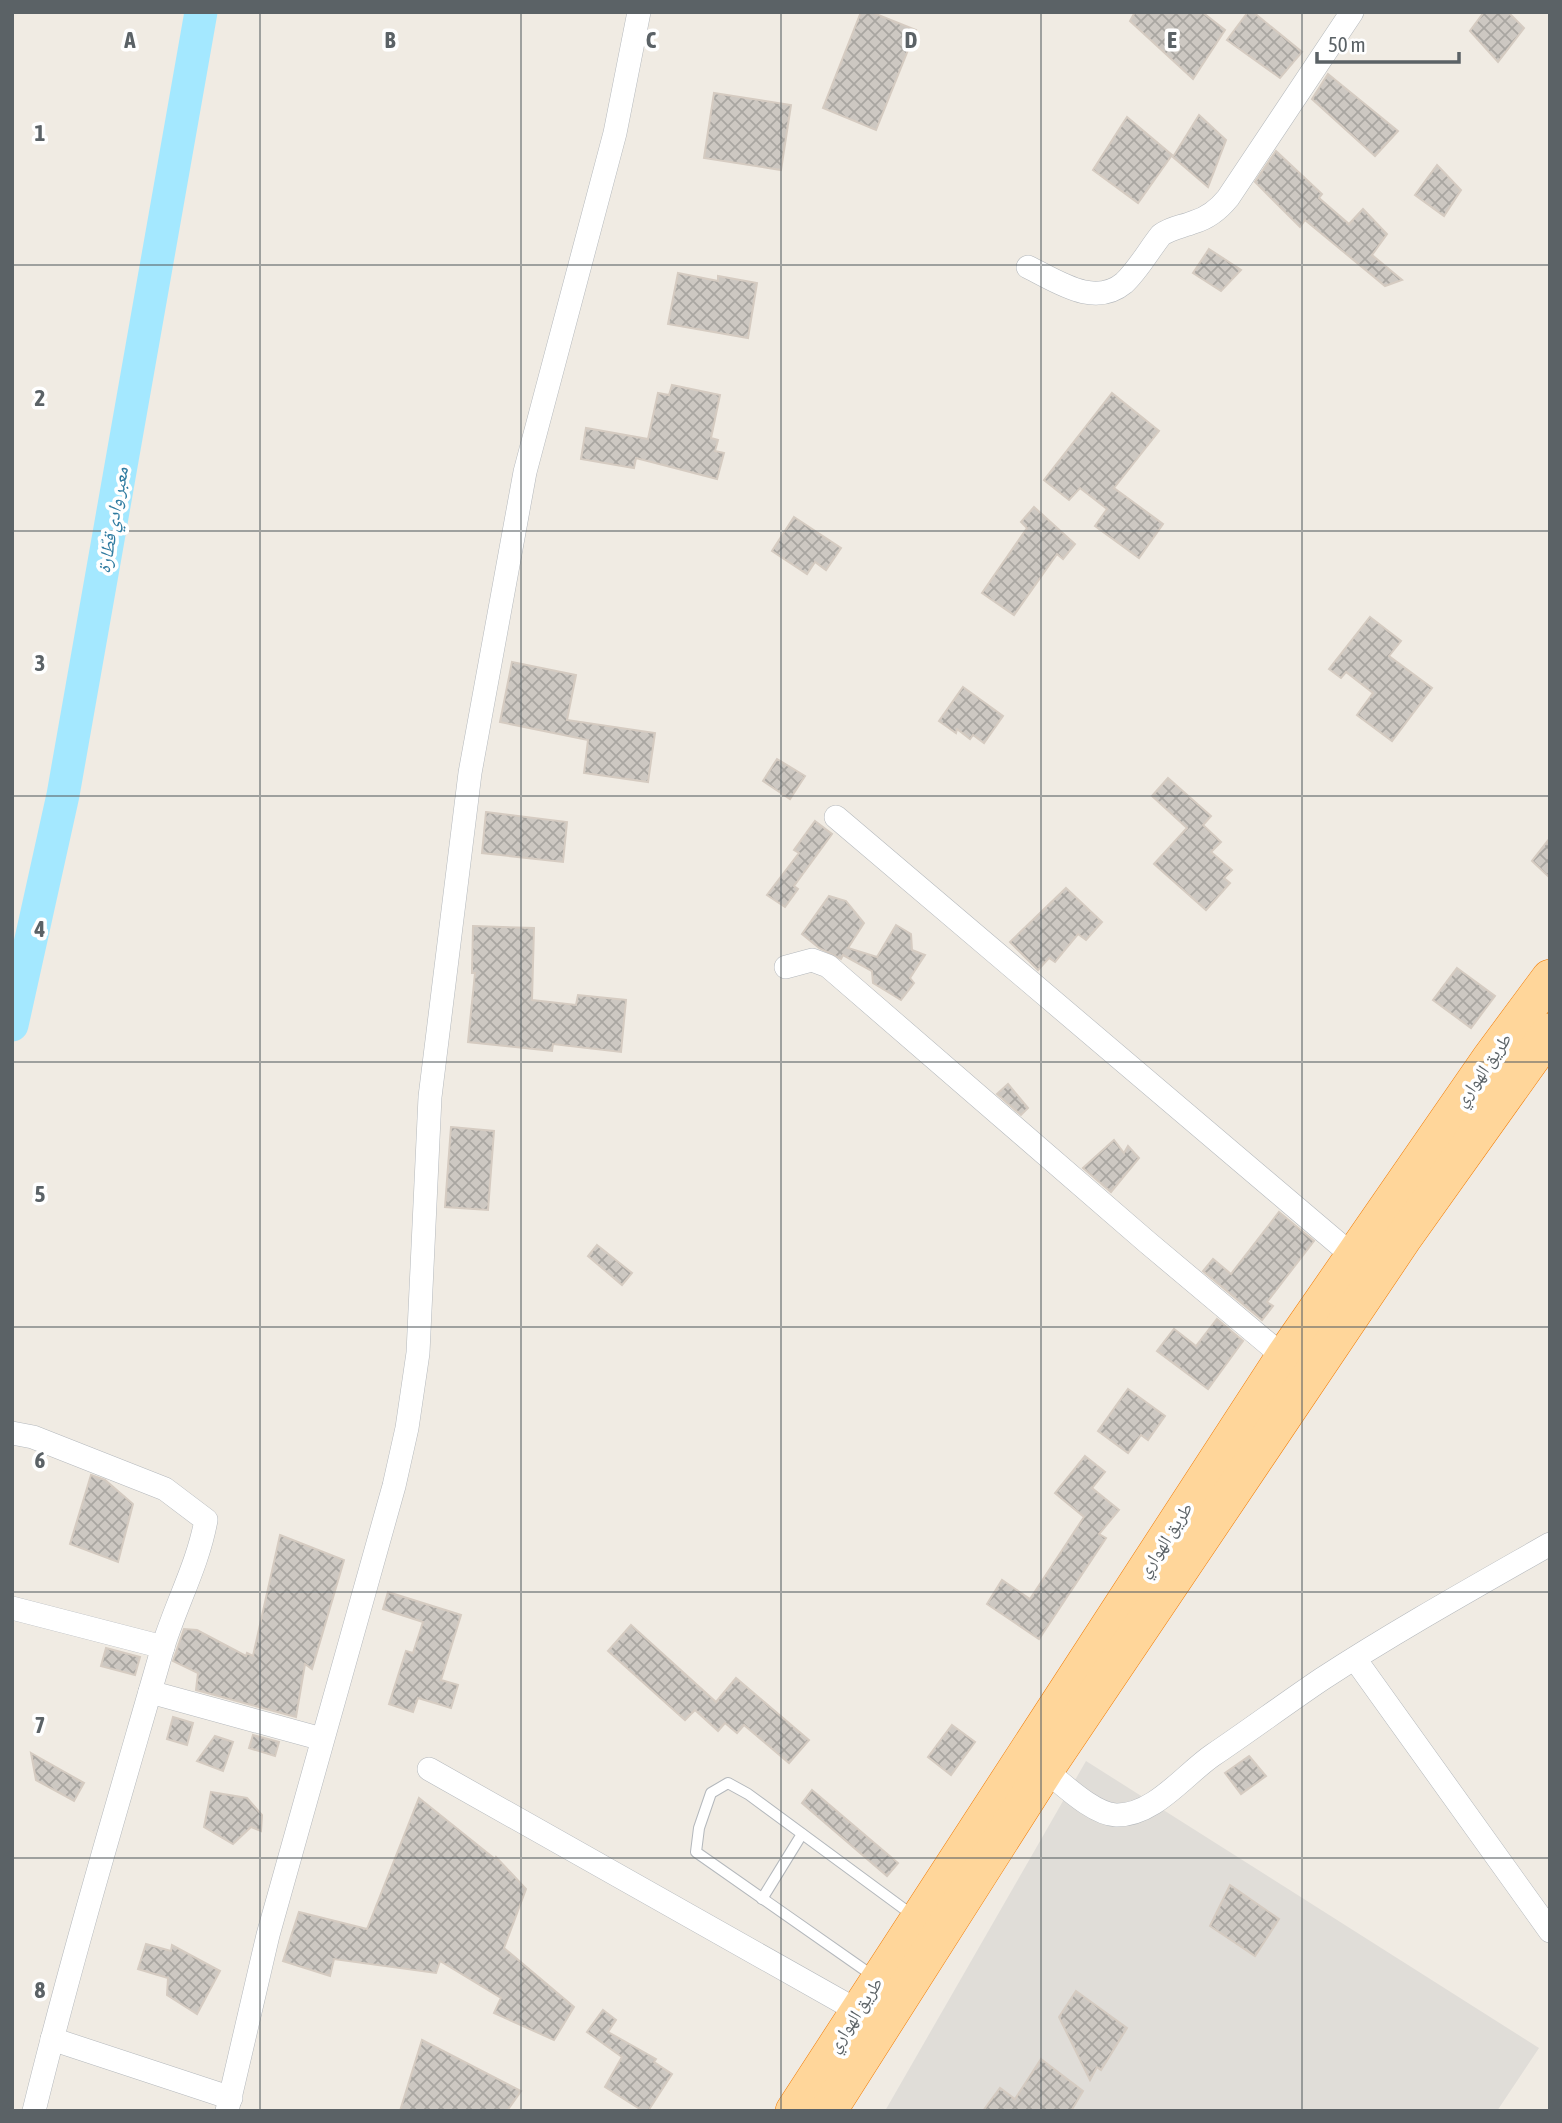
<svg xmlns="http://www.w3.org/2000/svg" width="1562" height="2123" viewBox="0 0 1562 2123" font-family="'Asap Condensed','Noto Naskh Arabic',sans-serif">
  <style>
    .industrial { fill: #e0ddd8 }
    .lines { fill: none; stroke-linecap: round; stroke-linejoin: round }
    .river { stroke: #a4e8ff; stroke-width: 33 }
    .building { fill: url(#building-cross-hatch); stroke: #d5cbc1; stroke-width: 2 }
    .service-casing { stroke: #b4b8bc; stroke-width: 12 }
    .minor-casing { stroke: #b4b8bc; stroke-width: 24 }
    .trunk-casing { stroke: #f37b00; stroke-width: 38 }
    .service { stroke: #fff; stroke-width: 10 }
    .minor { stroke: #fff; stroke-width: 23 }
    .trunk { stroke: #ffd69a; stroke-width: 37 }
    .grid { fill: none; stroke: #5b6266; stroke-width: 2; stroke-opacity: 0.55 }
    .labels { text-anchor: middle; stroke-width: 7; stroke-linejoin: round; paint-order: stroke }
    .street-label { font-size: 18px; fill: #5b6266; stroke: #fff }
    .water-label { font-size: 19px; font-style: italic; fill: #2f7ba0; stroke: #fff }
    .grid-label { font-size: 23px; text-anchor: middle; font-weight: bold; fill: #5b6266; stroke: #fff; stroke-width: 7; stroke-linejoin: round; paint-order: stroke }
  </style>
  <defs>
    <pattern id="building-cross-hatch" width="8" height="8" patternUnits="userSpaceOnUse" patternTransform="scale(1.75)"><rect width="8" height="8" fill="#cdc8c2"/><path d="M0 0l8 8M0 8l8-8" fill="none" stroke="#a9a6a1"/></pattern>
  </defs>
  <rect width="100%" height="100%" fill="#f0ebe3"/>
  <!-- industrial -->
  <polygon class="industrial" points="1086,1761 1539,2048 1497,2111 885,2111"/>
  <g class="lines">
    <!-- river -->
    <polyline class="river" points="12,1025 63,795 201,12"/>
  </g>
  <!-- building -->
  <g class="building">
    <polygon points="861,12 871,12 916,30 876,130 823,108"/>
    <polygon points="1135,12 1202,12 1225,30 1193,79 1130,21"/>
    <polygon points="1248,12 1253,12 1302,52 1280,78 1227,40"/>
    <polygon points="1484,12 1508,12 1524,28 1498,62 1470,31"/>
    <polygon points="1328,74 1398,131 1375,156 1312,99"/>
    <polygon points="714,93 791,105 781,170 704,158"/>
    <polygon points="1199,115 1226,140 1208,187 1173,157"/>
    <polygon points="1127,117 1172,155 1138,203 1093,170"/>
    <polygon points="1276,151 1322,194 1319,198 1349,224 1363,209 1387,234 1372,255 1402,280 1385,286 1305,220 1300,227 1255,182"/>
    <polygon points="1437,165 1461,190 1444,216 1415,195"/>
    <polygon points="1209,249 1241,270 1221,291 1193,273"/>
    <polygon points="678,273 718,281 718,276 757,283 748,338 668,324"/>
    <polygon points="672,385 720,395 711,438 718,440 715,451 724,453 717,479 636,458 634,468 581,459 586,428 648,439 658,393 669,395"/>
    <polygon points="1112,393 1159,431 1114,488 1163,524 1139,558 1095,526 1107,509 1080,488 1069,500 1044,480"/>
    <polygon points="1034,507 1075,544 1063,559 1057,554 1014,615 982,593 1027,528 1021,522"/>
    <polygon points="794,517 841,548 826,570 815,562 807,574 772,551"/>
    <polygon points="1370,617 1401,641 1389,656 1432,688 1392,741 1357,715 1373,693 1346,672 1341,678 1329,669"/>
    <polygon points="512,662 576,675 567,720 655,733 648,782 584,773 588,740 500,722"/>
    <polygon points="963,687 1003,716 984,743 973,735 970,739 957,729 956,733 939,721"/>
    <polygon points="777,759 805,776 790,799 763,781"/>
    <polygon points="1168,778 1211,816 1203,825 1221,842 1211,852 1232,870 1224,878 1230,883 1206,910 1154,864 1187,828 1152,796"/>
    <polygon points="486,812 567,822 563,862 482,853"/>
    <polygon points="815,821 832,834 794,886 798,889 785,907 767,895 799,853 794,850"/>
    <polygon points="1550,838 1550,878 1532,861"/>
    <polygon points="1066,888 1102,922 1086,940 1078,934 1055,962 1049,958 1038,970 1010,942"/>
    <polygon points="829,896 846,901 864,923 848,948 877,957 896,925 911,934 912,950 925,955 910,978 914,983 901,1000 873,983 872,971 843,955 841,959 819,948 802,934"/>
    <polygon points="473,926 534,928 532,1000 576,1005 578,995 626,1000 621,1052 553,1044 552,1051 468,1042 475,973 472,973"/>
    <polygon points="1457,968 1495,996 1471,1028 1433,1000"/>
    <polygon points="1008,1084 1028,1108 1021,1115 997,1094"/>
    <polygon points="451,1127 494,1131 488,1210 445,1207"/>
    <polygon points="1114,1140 1124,1153 1128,1146 1139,1158 1111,1192 1083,1168"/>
    <polygon points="1279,1212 1314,1241 1267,1302 1273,1306 1262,1320 1203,1271 1213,1259 1231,1274"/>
    <polygon points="597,1245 632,1273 622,1285 588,1256"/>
    <polygon points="1217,1319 1243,1341 1208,1389 1157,1351 1174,1329 1196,1346"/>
    <polygon points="1128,1389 1165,1416 1148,1440 1141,1435 1128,1453 1098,1431"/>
    <polygon points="1085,1456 1105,1472 1092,1488 1119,1510 1099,1534 1106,1538 1039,1639 987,1604 1002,1580 1030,1599 1084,1517 1055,1493"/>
    <polygon points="91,1475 105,1480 133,1504 118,1562 70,1544"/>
    <polygon points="280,1535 344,1560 312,1669 305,1664 296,1717 196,1690 198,1673 173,1661 184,1629 197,1630 246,1656 247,1653 253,1656"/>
    <polygon points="388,1592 461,1615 441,1680 458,1685 451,1708 418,1698 413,1712 389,1704 406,1651 413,1653 423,1622 383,1609"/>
    <polygon points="631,1625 716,1702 736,1678 809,1740 789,1763 744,1725 737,1733 725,1723 718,1731 695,1710 685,1720 608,1651"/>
    <polygon points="106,1648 140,1657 135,1675 101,1666"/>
    <polygon points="173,1717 193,1723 187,1745 167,1739"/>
    <polygon points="952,1725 975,1742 951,1775 928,1757"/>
    <polygon points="253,1735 279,1742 275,1756 249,1748"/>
    <polygon points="215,1736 233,1742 223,1771 197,1761"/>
    <polygon points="31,1753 84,1783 74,1801 36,1780"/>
    <polygon points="1249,1756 1266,1776 1241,1794 1225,1773"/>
    <polygon points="812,1790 898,1863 887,1876 802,1803"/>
    <polygon points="211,1792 247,1798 262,1815 261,1831 251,1827 233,1844 204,1827"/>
    <polygon points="419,1798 495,1859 496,1857 526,1889 504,1948 574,2007 554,2040 494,2013 501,1998 440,1961 436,1973 334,1959 330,1976 283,1961 299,1912 367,1929"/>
    <polygon points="1230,1885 1279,1919 1255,1956 1210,1926"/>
    <polygon points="146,1944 171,1951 172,1945 220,1971 197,2014 167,1995 168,1978 138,1969"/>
    <polygon points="1076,1991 1127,2028 1101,2070 1097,2067 1090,2080 1059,2017"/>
    <polygon points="603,2010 616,2020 608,2032 656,2059 654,2062 672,2074 648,2111 643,2111 605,2087 622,2057 587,2032"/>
    <polygon points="422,2040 521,2091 507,2111 400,2111"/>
    <polygon points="1041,2059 1083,2091 1071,2111 983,2111 1000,2088 1015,2099"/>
  </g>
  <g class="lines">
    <defs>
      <g id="service">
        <polyline points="762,1899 802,1834"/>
        <polyline points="876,1978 696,1852 699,1828 711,1793 728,1783 748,1794 915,1917"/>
      </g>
      <g id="minor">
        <path d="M1028,267C1057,281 1094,308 1124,283C1138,270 1149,250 1161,235C1172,227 1182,227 1194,222C1208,218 1219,209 1228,198L1352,12"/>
        <polyline points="836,817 1353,1256"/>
        <polyline points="786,967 812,960 828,966 1147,1242 1284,1357"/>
        <path d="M12,1433L33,1437L165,1489L206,1520C198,1565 175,1606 162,1650C118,1803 72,1956 34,2111"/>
        <polyline points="12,1608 163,1647"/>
        <polyline points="1355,1659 1550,1931"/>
        <polyline points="150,1692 322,1739"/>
        <polyline points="429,1769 858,2011"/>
        <path d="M1045,1770C1063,1784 1093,1814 1116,1815C1154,1816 1185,1774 1213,1755C1250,1730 1285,1704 1322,1679C1396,1631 1473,1588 1550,1544"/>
        <polyline points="52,2039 231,2098"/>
        <polyline points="227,2111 268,1935 394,1486 407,1428 418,1353 430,1097 470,773 525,472 615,133 639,12"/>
      </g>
      <g id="trunk">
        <polyline points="794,2111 1284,1357 1490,1059 1550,978"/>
        <polyline points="828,2111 1045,1770 1404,1237 1550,1032"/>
      </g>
    </defs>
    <!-- service casing -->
    <use href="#service" class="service-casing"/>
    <!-- minor casing -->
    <use href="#minor" class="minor-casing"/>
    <!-- trunk casing -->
    <use href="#trunk" class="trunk-casing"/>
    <!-- service -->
    <use href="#service" class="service"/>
    <!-- minor -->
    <use href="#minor" class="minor"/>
    <!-- trunk -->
    <use href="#trunk" class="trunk"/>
  </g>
  <!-- grid -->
  <path class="grid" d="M260,12V2111M521,12V2111M781,12V2111M1041,12V2111M1302,12V2111M12,265H1550M12,531H1550M12,796H1550M12,1062H1550M12,1327H1550M12,1592H1550M12,1858H1550"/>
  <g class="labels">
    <!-- street labels -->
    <g class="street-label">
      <text transform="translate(1483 1070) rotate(-55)" y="6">طريق الهواري</text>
      <text transform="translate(1165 1540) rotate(-57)" y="6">طريق الهواري</text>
      <text transform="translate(855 2015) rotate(-57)" y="6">طريق الهواري</text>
    </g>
    <!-- water labels -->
    <g class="water-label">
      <text transform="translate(112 520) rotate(-80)" y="7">معبر وادي قطّارة</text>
    </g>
  </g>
  <g class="grid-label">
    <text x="130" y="48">A</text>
    <text x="390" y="48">B</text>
    <text x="651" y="48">C</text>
    <text x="911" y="48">D</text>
    <text x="1172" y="48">E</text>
    <text x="40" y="141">1</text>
    <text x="40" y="406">2</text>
    <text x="40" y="671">3</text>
    <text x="40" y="937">4</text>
    <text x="40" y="1202">5</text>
    <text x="40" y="1468">6</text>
    <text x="40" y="1733">7</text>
    <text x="40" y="1998">8</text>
  </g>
  <!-- border -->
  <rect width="1562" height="2123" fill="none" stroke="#5b6266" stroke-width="28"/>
  <!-- scale -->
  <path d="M1317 52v10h142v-10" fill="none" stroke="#5b6266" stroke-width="3.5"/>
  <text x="1328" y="52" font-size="21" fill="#5b6266" stroke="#ffffff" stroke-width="5" paint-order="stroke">50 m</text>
</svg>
